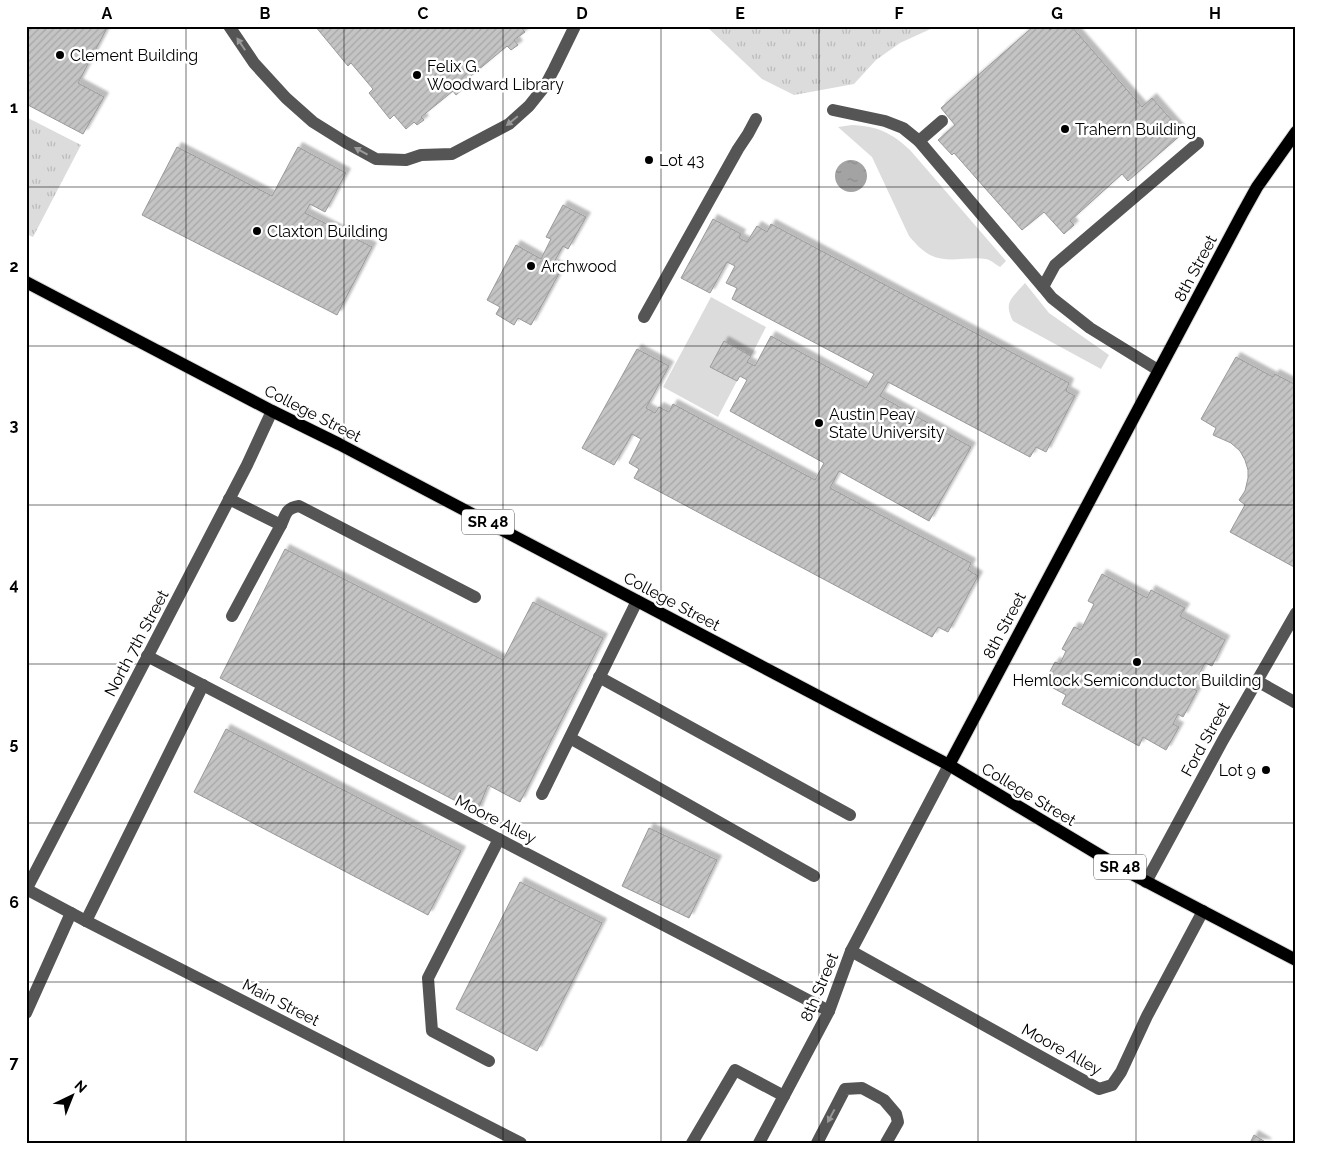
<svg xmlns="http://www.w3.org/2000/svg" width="1322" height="1169" viewBox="0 0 1322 1169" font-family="Raleway,sans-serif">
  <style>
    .grass { fill: url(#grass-tufts) }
    .green { fill: #dcdcdc }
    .water { fill: url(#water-ripples) }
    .building { fill: url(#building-hatch); stroke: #999; filter: url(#shadow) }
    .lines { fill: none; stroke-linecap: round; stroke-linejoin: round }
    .major-casing { stroke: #dbdbdb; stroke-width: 14 }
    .minor { stroke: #555; stroke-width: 12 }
    .major { stroke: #000; stroke-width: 12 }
    .oneway { fill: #999 }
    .grid { fill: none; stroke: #000; stroke-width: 1; stroke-opacity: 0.55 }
    .poi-dot { fill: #000; stroke: #fff; stroke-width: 2 }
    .labels { text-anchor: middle; stroke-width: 5; stroke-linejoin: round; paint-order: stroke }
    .shield { fill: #fff; stroke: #4c4c4c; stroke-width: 1 }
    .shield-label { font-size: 15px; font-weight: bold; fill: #000 }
    .poi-label { font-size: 16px; fill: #000; stroke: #fff; text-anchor: start }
    .street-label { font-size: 16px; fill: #000; stroke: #fff }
    .neatline { fill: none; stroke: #000; stroke-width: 2 }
    .grid-label { font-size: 16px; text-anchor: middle; font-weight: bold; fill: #000 }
  </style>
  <defs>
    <pattern id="grass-tufts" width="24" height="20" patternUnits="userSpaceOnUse" patternTransform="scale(1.25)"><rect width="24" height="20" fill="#dcdcdc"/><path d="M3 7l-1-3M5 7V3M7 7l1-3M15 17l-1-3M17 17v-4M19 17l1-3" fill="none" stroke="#bbb"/></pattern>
    <pattern id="water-ripples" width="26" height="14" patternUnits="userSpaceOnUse" patternTransform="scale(1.25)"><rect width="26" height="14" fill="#a3a3a3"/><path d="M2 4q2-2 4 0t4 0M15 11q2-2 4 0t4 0" fill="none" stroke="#8b8b8b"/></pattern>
    <pattern id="building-hatch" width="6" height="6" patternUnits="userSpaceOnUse" patternTransform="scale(1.25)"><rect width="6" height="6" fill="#c4c4c4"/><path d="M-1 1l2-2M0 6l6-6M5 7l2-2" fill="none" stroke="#a7a7a7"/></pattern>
    <filter id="shadow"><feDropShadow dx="4.5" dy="-4.5" stdDeviation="1" flood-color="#0004"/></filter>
  </defs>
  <rect width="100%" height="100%" fill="#fff"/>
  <!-- grass -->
  <g class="grass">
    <polygon points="706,26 937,26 900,43 876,60 854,84 794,95 762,79"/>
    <polygon points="26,117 81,145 33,237 26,234"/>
  </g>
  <!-- green -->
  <g class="green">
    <path d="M852,125C877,126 892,133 910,150L1006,261L1000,267C995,264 991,260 986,259C968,256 948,264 930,255C922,251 915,243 909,236L872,157L838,127Z"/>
    <path d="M1025,283L1049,313L1109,355L1101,369L1013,321C1003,302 1012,298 1025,283Z"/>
    <polygon points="711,297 766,327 751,356 724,341 710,367 737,381 718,417 663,387"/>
  </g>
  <!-- water -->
  <circle class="water" cx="851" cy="176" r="16"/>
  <!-- building -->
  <g class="building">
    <polygon points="26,26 108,26 78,83 104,97 83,134 26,104"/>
    <polygon points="315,26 520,26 525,32 514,40 518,45 511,50 507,46 460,85 463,89 456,95 453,91 421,117 424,120 417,125 414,122 406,129 394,115 390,119 369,93 373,89 351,63 348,66"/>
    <polygon points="1034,26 1046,26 1050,30 1054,26 1071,26 1142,107 1152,98 1183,133 1128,181 1122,174 1070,221 1074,225 1064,234 1044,212 1022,230 954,153 952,155 938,140 955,125 941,108"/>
    <polygon points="177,147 272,196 298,147 346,173 325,212 310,204 305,213 372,247 337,315 142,215"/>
    <polygon points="563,205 586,217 568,249 563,246 553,264 562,268 531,325 518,318 514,325 496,314 500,307 487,300 516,245 541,259 551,239 546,237"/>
    <polygon points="713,219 741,234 739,238 747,242 757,226 767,232 771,224 1069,383 1066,391 1075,396 1046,452 1036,447 1030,457 888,382 880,396 971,447 929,521 839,471 830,488 971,563 968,570 978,576 948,632 938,627 932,637 634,478 639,469 629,463 641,439 632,434 614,465 582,448 637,349 669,366 646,408 655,413 659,407 669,412 673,404 815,480 824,463 730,411 747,380 740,376 737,381 710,367 724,341 751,356 747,362 755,366 771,336 866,388 874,374 732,299 737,288 726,283 735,266 727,262 710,293 681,278"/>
    <polygon points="1236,357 1273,377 1275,374 1296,385 1296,564 1294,567 1230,532 1245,505 1239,500 1245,491 1248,478 1248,470 1245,460 1240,451 1231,443 1213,435 1216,428 1201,419"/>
    <polygon points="285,549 503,660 533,602 603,638 520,802 488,785 477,812 220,678"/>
    <polygon points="1102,574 1147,598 1151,590 1185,608 1180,616 1225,640 1212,666 1205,663 1192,688 1197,691 1183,717 1178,714 1173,724 1179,727 1166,750 1143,737 1139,746 1062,704 1066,695 1044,683 1055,662 1060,664 1066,651 1062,649 1074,627 1081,630 1094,604 1088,601"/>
    <polygon points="226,729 461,851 428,915 194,792"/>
    <polygon points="649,828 717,860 689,918 622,886"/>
    <polygon points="520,882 602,923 537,1051 456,1009"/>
    <polygon points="1254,1135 1267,1143 1250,1143"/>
  </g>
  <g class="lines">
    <defs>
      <g id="major">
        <polyline points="26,282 272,411 339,444 949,765 1128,872 1296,960"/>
        <polyline points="949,765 1242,214 1257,187 1296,132"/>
      </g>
    </defs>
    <!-- major casing -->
    <use href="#major" class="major-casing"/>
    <!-- minor -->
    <g class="minor">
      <polyline points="229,26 254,63 286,98 313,122 345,142 376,159 406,160 421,155 452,154 509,124 529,106 545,86 554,69 575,26"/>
      <polyline points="833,110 885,121 903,128 919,141 1043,287"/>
      <polyline points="919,141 942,121"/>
      <polyline points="644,317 738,149 748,134 756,119"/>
      <polyline points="1158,370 1090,328 1052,298 1043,287 1055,265 1198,143"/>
      <path d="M229,499L281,525C286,514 286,508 299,506L475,597"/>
      <polyline points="232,616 281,525"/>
      <polyline points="147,656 829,1011"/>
      <polyline points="599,677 850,815"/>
      <polyline points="1257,681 1296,703"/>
      <polyline points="570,738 814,876"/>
      <polyline points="542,794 637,601"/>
      <polyline points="1146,882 1223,740 1296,613"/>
      <polyline points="26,889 86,921 521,1143"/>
      <polyline points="26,890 247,465 272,411"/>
      <polyline points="86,921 203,685"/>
      <polyline points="851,951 1099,1089 1112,1085 1121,1072 1147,1016 1203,911"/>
      <polyline points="26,1013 71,913"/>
      <polyline points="489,1061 432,1031 428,978 499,839"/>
      <polyline points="692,1143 735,1070 784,1096"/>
      <polyline points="759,1143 829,1011 851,951 949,765"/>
      <polyline points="817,1143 845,1089 862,1088 884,1100 896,1114 898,1122 886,1143"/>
    </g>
    <!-- major -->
    <use href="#major" class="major"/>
  </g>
  <!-- one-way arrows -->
  <defs><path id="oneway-solid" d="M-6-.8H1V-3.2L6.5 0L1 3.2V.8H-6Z" transform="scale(1.25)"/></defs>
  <g class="oneway">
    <use href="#oneway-solid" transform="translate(241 44) rotate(-124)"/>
    <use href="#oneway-solid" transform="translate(512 121) rotate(141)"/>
    <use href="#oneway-solid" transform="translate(361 151) rotate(-151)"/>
    <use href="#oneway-solid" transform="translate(831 1116) rotate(118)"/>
  </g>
  <!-- grid -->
  <path class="grid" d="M186,26V1143M344,26V1143M503,26V1143M661,26V1143M819,26V1143M978,26V1143M1136,26V1143M26,187H1296M26,346H1296M26,505H1296M26,664H1296M26,823H1296M26,982H1296"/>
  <!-- markers -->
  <g class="poi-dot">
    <circle cx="60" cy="55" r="5"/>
    <circle cx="417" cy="75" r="5"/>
    <circle cx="1065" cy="129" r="5"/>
    <circle cx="649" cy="160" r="5"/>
    <circle cx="257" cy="231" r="5"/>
    <circle cx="531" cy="266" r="5"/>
    <circle cx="819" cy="423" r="5"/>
    <circle cx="1137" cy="662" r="5"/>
    <circle cx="1266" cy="770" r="5"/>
  </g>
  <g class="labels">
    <!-- shield labels -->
    <g class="shield">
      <rect x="462" y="509.5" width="52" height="25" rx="4"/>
      <rect x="1094" y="854.5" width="52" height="25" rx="4"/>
    </g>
    <g class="shield-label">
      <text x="488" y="527">SR 48</text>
      <text x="1120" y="872">SR 48</text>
    </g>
    <!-- poi labels -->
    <g class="poi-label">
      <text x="70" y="61">Clement Building</text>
      <text x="427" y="72">Felix G.<tspan x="427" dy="18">Woodward Library</tspan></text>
      <text x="1075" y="135">Trahern Building</text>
      <text x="659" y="166">Lot 43</text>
      <text x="267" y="237">Claxton Building</text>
      <text x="541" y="272">Archwood</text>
      <text x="829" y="420">Austin Peay<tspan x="829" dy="18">State University</tspan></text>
      <text x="1137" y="686" text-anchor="middle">Hemlock Semiconductor Building</text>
      <text x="1256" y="776" text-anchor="end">Lot 9</text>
    </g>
    <!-- street labels -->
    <g class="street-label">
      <text transform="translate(1195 268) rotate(-62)" y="6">8th Street</text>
      <text transform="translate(313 413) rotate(27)" y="6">College Street</text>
      <text transform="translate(672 601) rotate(28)" y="6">College Street</text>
      <text transform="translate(1004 625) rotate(-62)" y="6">8th Street</text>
      <text transform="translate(136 643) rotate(-62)" y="6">North 7th Street</text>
      <text transform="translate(1205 739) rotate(-61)" y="6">Ford Street</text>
      <text transform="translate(1029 794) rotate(31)" y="6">College Street</text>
      <text transform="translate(496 819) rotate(27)" y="6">Moore Alley</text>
      <text transform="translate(819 987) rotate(-67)" y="6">8th Street</text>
      <text transform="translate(281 1002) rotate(27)" y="6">Main Street</text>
      <text transform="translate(1062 1049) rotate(29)" y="6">Moore Alley</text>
    </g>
  </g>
  <!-- border -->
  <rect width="1322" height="1169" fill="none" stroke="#ffffff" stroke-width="55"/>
  <!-- north arrow -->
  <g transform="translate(72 1096) rotate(43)" stroke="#ffffff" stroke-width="4" paint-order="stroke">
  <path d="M0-4L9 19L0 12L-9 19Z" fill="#000000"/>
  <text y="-8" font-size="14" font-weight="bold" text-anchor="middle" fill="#000000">N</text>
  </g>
  <rect x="28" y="28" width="1266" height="1114" class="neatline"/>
  <g class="grid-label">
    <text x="107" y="19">A</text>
    <text x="265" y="19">B</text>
    <text x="423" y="19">C</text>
    <text x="582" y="19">D</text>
    <text x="740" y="19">E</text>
    <text x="899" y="19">F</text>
    <text x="1057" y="19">G</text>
    <text x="1215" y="19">H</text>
    <text x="14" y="113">1</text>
    <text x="14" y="272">2</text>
    <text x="14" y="431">3</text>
    <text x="14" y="590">4</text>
    <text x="14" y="749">5</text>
    <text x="14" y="908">6</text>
    <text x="14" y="1068">7</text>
  </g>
</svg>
